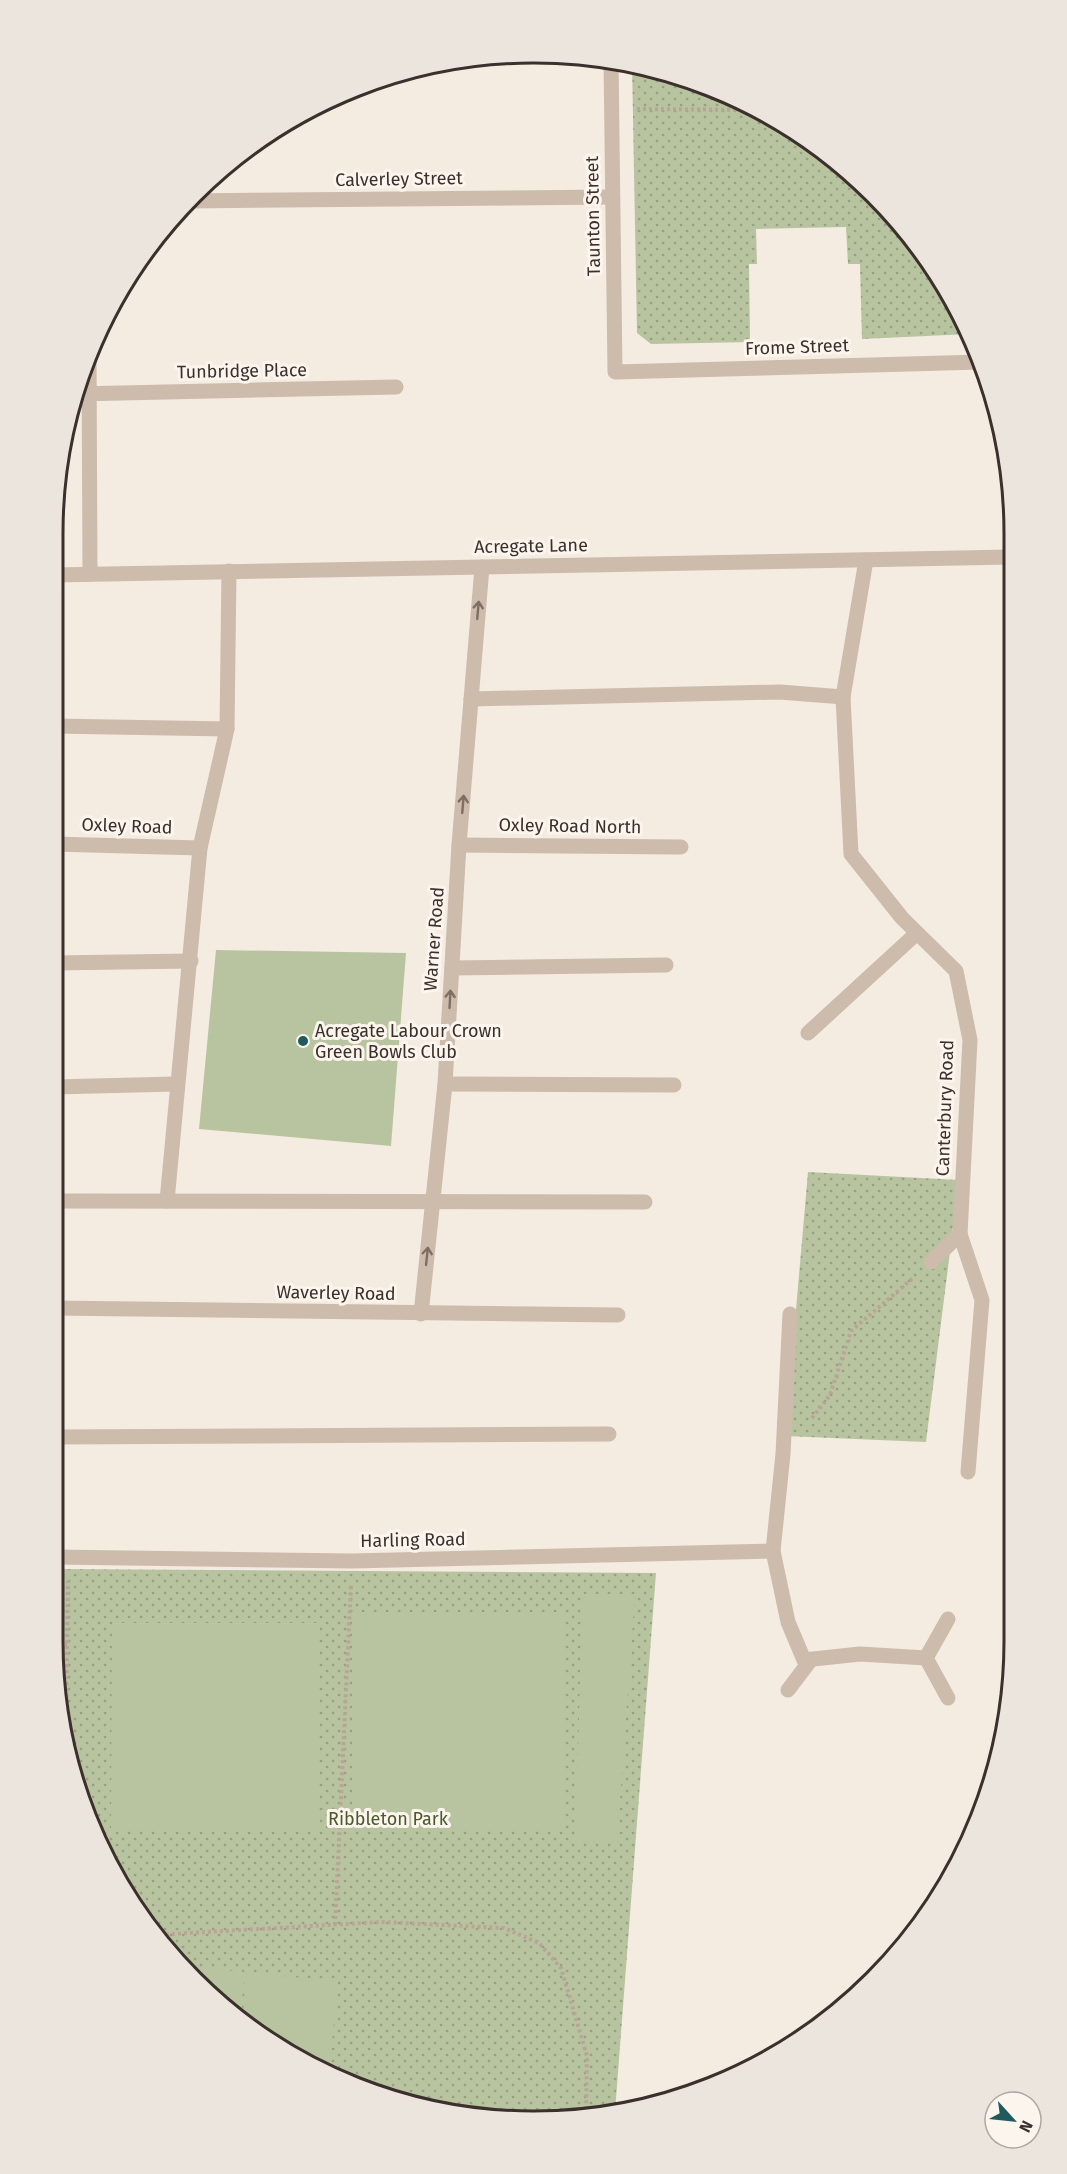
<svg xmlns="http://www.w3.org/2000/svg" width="1067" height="2174" viewBox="0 0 1067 2174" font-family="'Fira Sans',sans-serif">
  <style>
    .grass { fill: url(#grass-dots) }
    .garden { fill: #b8c4a0 }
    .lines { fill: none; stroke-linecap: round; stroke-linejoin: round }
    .path { stroke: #b9a596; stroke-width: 4; stroke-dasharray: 3 3; stroke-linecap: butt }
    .minor { stroke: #cdbbac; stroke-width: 15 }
    .oneway { stroke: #7d6f65 }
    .poi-dot { fill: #1f5a5e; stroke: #fbf5ee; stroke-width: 2 }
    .labels { text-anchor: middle; stroke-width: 6; stroke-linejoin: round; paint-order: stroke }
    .street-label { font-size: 18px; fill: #3b302b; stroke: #fbf5ee }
    .poi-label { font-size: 18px; fill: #3b302b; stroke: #fbf5ee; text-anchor: start }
    .park-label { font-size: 18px; fill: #4a5a2e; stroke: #fbf5ee }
    .rim { fill: none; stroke: #3b302b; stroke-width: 3 }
  </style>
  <defs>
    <pattern id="grass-dots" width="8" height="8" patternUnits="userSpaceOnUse" patternTransform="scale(1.5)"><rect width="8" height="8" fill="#b8c4a0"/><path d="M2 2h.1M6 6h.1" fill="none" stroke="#97a083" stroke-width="1.8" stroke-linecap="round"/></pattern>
  </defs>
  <rect width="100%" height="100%" fill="#f4ebe1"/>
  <!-- grass -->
  <g class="grass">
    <polygon points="632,63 718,89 826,152 915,240 969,334 862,339 860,264 848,264 846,227 756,229 757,264 749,264 750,342 651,344 637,333"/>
    <polygon points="808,1172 959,1180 926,1442 785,1436"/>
    <polygon points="53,1569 656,1573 615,2112 596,2117 439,2112 293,2057 216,2002 152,1934 78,1795 53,1640"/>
  </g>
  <!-- garden -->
  <g class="garden">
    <polygon points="216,950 406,953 391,1146 199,1129"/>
    <polygon points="582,1594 635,1594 617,1843 576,1842"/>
    <rect x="352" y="1612" width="212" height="217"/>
    <polygon points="112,1623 318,1623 317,1832 111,1831"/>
    <polygon points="183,1966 245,1972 240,2019 216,2002"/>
    <polygon points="247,1972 338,1982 329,2071 293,2057 242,2021"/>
  </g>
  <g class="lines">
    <!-- path -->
    <g class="path">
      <polyline points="637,109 753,110"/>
      <polyline points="812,1418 830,1395 851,1331 913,1278"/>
      <polyline points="53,1645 67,1645"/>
      <polyline points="66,1721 68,1581"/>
      <polyline points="335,1925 351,1584"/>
      <polyline points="154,1935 381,1922 504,1928 539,1943 561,1968 587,2056 586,2117"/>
    </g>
    <!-- minor -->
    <g class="minor">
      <polyline points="611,60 615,372 981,362"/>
      <polyline points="187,201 612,197"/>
      <polyline points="89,351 90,574"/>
      <polyline points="76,394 396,387"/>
      <polyline points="866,560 843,697 851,854 902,918 956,971 970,1040 960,1234 931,1262"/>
      <polyline points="53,575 1011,557"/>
      <polyline points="471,699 780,692 843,697"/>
      <polyline points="53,726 227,729 229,571"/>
      <polyline points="53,844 200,848"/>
      <polyline points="459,845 681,847"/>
      <polyline points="53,963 191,961"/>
      <polyline points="452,968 666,965"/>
      <polyline points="808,1033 917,933"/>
      <polyline points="445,1084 674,1085"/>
      <polyline points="53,1087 176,1084"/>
      <polyline points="53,1201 645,1202"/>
      <polyline points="167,1201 200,848 227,729"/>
      <polyline points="960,1234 982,1300 968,1472"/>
      <polyline points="53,1308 618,1315"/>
      <polyline points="421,1314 445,1084 459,845 482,567"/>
      <polyline points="53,1437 609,1434"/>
      <polyline points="773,1551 788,1622 804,1660 860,1654 926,1658"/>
      <polyline points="53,1557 352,1561 773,1551 783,1454 790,1314"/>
      <polyline points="948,1619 926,1658 948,1698"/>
      <polyline points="788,1690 810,1661"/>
    </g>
  </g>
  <!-- one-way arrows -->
  <defs><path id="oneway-shaft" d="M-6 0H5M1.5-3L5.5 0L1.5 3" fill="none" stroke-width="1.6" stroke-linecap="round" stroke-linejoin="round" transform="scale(1.5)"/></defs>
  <g class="oneway">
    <use href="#oneway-shaft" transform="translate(478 610) rotate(-85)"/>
    <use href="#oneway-shaft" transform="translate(463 804) rotate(-85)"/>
    <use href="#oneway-shaft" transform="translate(450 999) rotate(-87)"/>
    <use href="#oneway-shaft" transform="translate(427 1256) rotate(-84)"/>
  </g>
  <!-- markers -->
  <circle class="poi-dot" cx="303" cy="1041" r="6"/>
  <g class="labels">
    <!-- street labels -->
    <g class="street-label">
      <text transform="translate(399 179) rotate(-1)" y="6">Calverley Street</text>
      <text transform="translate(593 216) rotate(-91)" y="6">Taunton Street</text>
      <text transform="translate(797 347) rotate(-2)" y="6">Frome Street</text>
      <text transform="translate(242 371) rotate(-1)" y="6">Tunbridge Place</text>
      <text transform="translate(531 546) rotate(-1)" y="6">Acregate Lane</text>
      <text transform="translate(127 826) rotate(2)" y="6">Oxley Road</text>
      <text transform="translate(570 826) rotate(1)" y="6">Oxley Road North</text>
      <text transform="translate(434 939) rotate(-86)" y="6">Warner Road</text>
      <text transform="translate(945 1108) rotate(-88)" y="6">Canterbury Road</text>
      <text transform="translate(336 1293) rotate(1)" y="6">Waverley Road</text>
      <text transform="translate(413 1540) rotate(-1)" y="6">Harling Road</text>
    </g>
    <!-- poi labels -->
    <g class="poi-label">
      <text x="315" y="1037">Acregate Labour Crown<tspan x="315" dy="21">Green Bowls Club</tspan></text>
    </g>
    <!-- park labels -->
    <g class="park-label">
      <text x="388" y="1825">Ribbleton Park</text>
    </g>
  </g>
  <!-- crop -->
  <path d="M0 0H1067V2174H0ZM533 63H534A470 470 0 0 1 1004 533V1641A470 470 0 0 1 534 2111H533A470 470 0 0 1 63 1641V533A470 470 0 0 1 533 63Z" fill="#ece5de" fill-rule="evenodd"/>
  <path class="rim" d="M533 63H534A470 470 0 0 1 1004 533V1641A470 470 0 0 1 534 2111H533A470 470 0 0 1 63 1641V533A470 470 0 0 1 533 63Z"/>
  <!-- north arrow -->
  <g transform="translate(1013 2120) rotate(117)"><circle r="28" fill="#fbf5ee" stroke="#aea6a0" stroke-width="1.5"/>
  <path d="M0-4.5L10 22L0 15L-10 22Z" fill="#1f5a5e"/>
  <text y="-9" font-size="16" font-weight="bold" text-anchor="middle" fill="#3b302b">N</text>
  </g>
</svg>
